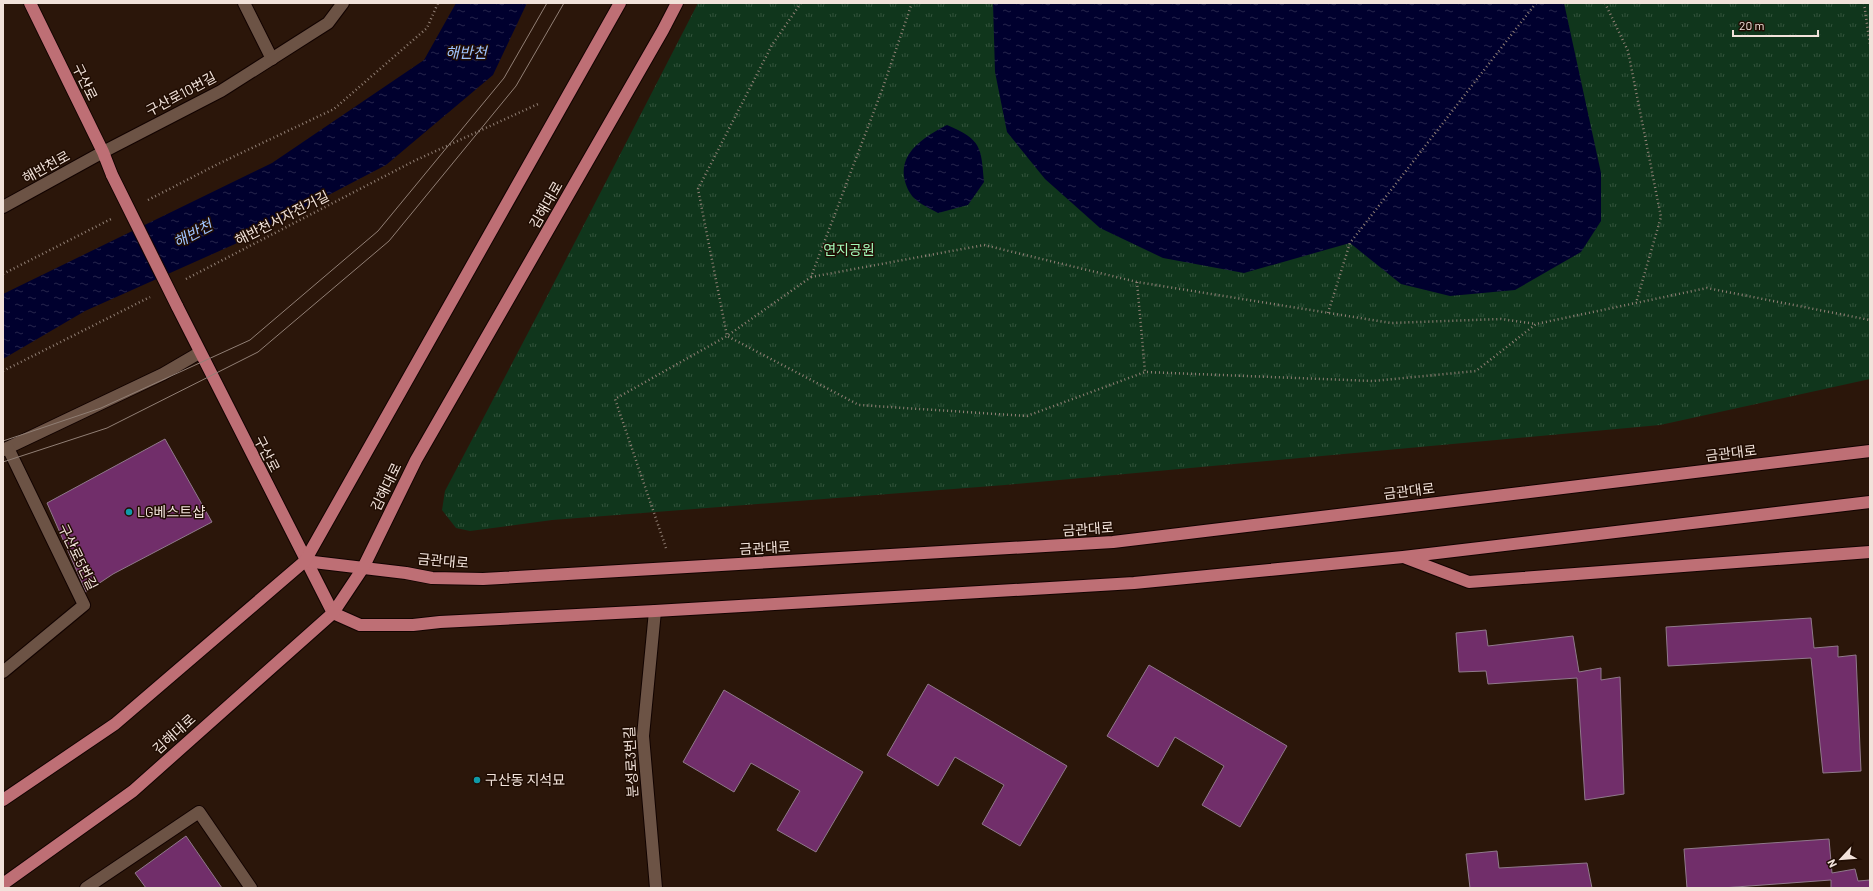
<svg xmlns="http://www.w3.org/2000/svg" width="1873" height="891" viewBox="0 0 1873 891" font-family="Barlow,'Noto Sans KR',sans-serif">
  <style>
    .park { fill: url(#park-tufts) }
    .water { fill: url(#water-ripples) }
    .building { fill: #712e6a; stroke: #90798b }
    .lines { fill: none; stroke-linecap: round; stroke-linejoin: round }
    .minor-casing { stroke: #120300; stroke-width: 14 }
    .major-casing { stroke: #120300; stroke-width: 14 }
    .path { stroke: #928076; stroke-width: 2.5; stroke-dasharray: 1 3; stroke-linecap: butt }
    .minor { stroke: #6c5345; stroke-width: 12 }
    .major { stroke: #be6f75; stroke-width: 12 }
    .tram { stroke: #917f75; stroke-width: 1 }
    .major-bridge-casing { stroke: #120300; stroke-width: 14; stroke-linecap: butt }
    .major-bridge { stroke: #be6f75; stroke-width: 12 }
    .culture-dot { fill: #0f9aa8; stroke: #200d03; stroke-width: 1.5 }
    .labels { text-anchor: middle; stroke-width: 3; stroke-linejoin: round; paint-order: stroke }
    .street-label { font-size: 14px; fill: #f1e2da; stroke: #200d03 }
    .park-label { font-size: 14px; fill: #a3fab9; stroke: #200d03 }
    .poi-label { font-size: 14px; fill: #f1e2da; stroke: #200d03; text-anchor: start }
    .water-label { font-size: 15px; font-style: italic; fill: #9fc3fe; stroke: #200d03 }
  </style>
  <defs>
    <pattern id="park-tufts" width="24" height="20" patternUnits="userSpaceOnUse"><rect width="24" height="20" fill="#10361c"/><path d="M3 7l-1-3M5 7V3M7 7l1-3M15 17l-1-3M17 17v-4M19 17l1-3" fill="none" stroke="#33533c"/></pattern>
    <pattern id="water-ripples" width="26" height="14" patternUnits="userSpaceOnUse"><rect width="26" height="14" fill="#00002e"/><path d="M2 4q2-2 4 0t4 0M15 11q2-2 4 0t4 0" fill="none" stroke="#26254c"/></pattern>
  </defs>
  <rect width="100%" height="100%" fill="#2b160a"/>
  <!-- park -->
  <polygon class="park" points="698,3 1870,3 1870,379 1660,425 1005,485 552,520 470,531 456,528 442,510 445,491 540,310"/>
  <!-- water -->
  <g class="water">
    <polygon points="456,3 527,3 493,75 386,165 235,244 85,311 3,359 3,294 272,163 424,60"/>
    <polygon points="993,3 1564,3 1601,173 1601,221 1581,252 1515,290 1450,296 1401,284 1350,243 1244,273 1163,258 1100,228 1045,179 1007,132 995,72"/>
    <path d="M947,125C982,140 981,147 984,182L968,205L938,213C929,208 915,202 910,193C891,158 920,139 947,125Z"/>
  </g>
  <!-- building -->
  <g class="building">
    <polygon points="165,439 212,522 113,574 86,592 47,503"/>
    <polygon points="1811,618 1814,648 1838,646 1838,657 1856,655 1861,771 1823,773 1811,658 1668,666 1666,627"/>
    <polygon points="1486,630 1488,646 1573,636 1579,672 1601,668 1601,680 1620,677 1624,794 1585,800 1577,678 1488,684 1486,671 1459,672 1456,633"/>
    <polygon points="1149,665 1287,746 1240,827 1202,805 1224,766 1175,737 1158,767 1107,736"/>
    <polygon points="928,684 1067,766 1020,846 982,824 1004,785 955,757 938,786 887,755"/>
    <polygon points="724,690 863,772 816,852 777,830 800,791 751,763 734,792 683,762"/>
    <polygon points="186,836 222,888 146,888 135,873"/>
    <polygon points="1829,839 1832,873 1855,869 1858,881 1870,880 1870,888 1831,888 1831,880 1722,888 1687,888 1684,849"/>
    <polygon points="1497,851 1499,868 1587,863 1592,888 1470,888 1466,854"/>
  </g>
  <g class="lines">
    <defs>
      <g id="minor">
        <polyline points="244,3 272,59"/>
        <polyline points="3,207 103,152 221,91 328,23 343,3"/>
        <polyline points="3,450 163,374 199,353"/>
        <polyline points="655,611 643,736 656,888"/>
        <polyline points="3,672 84,605 8,448"/>
        <polyline points="86,888 199,812 251,888"/>
      </g>
      <g id="major">
        <polyline points="30,3 103,152 112,175"/>
        <polyline points="177,306 333,613"/>
        <polyline points="1406,558 1469,582 1870,552"/>
        <polyline points="305,561 406,573 432,578 483,579 1113,542 1870,451"/>
        <polyline points="333,613 360,625 413,625 440,622 655,611 1134,583 1403,557 1870,502"/>
        <polyline points="3,800 115,724 305,561 620,3"/>
        <polyline points="3,884 133,791 333,613 363,568 416,460 663,30 677,3"/>
      </g>
    </defs>
    <!-- minor casing -->
    <use href="#minor" class="minor-casing"/>
    <!-- major casing -->
    <use href="#major" class="major-casing"/>
    <!-- path -->
    <g class="path">
      <polyline points="801,3 772,45 698,189 727,336 859,405 1027,416 1145,372 1373,381 1476,371 1536,324 1707,288 1870,320"/>
      <polyline points="1605,3 1628,51 1661,217 1636,303"/>
      <polyline points="1864,3 1870,45"/>
      <polyline points="148,200 218,164 334,109 427,28 438,3"/>
      <polyline points="3,274 111,219"/>
      <polyline points="811,277 984,245 1137,282 1391,323 1501,319 1536,324"/>
      <polyline points="186,279 414,161 538,104"/>
      <polyline points="1137,282 1145,372"/>
      <polyline points="1328,313 1350,243 1536,3"/>
      <polyline points="3,371 150,297"/>
      <polyline points="666,548 615,399 727,336 811,277 882,90 912,3"/>
    </g>
    <!-- minor -->
    <use href="#minor" class="minor"/>
    <!-- major -->
    <use href="#major" class="major"/>
    <!-- tram -->
    <g class="tram">
      <polyline points="3,441 101,408 250,340 378,231 504,78 547,3"/>
      <polyline points="3,462 107,428 258,352 389,241 516,86 564,3"/>
    </g>
    <defs>
      <polyline id="major-bridge" points="112,175 177,306"/>
    </defs>
    <!-- major-bridge casing -->
    <use href="#major-bridge" class="major-bridge-casing"/>
    <!-- major-bridge -->
    <use href="#major-bridge" class="major-bridge"/>
  </g>
  <!-- markers -->
  <g class="culture-dot">
    <circle cx="129" cy="512" r="4"/>
    <circle cx="477" cy="780" r="4"/>
  </g>
  <g class="labels">
    <!-- street labels -->
    <g class="street-label">
      <text transform="translate(85 82) rotate(64)" y="5">구산로</text>
      <text transform="translate(181 94) rotate(-28)" y="5">구산로10번길</text>
      <text transform="translate(46 167) rotate(-29)" y="5">해반천로</text>
      <text transform="translate(546 205) rotate(-60)" y="5">김해대로</text>
      <text transform="translate(282 218) rotate(-27)" y="5">해반천서자전거길</text>
      <text transform="translate(1731 453) rotate(-7)" y="5">금관대로</text>
      <text transform="translate(267 454) rotate(63)" y="5">구산로</text>
      <text transform="translate(386 487) rotate(-64)" y="5">김해대로</text>
      <text transform="translate(1409 491) rotate(-7)" y="5">금관대로</text>
      <text transform="translate(1088 529) rotate(-4)" y="5">금관대로</text>
      <text transform="translate(765 548) rotate(-3)" y="5">금관대로</text>
      <text transform="translate(78 557) rotate(64)" y="5">구산로5번길</text>
      <text transform="translate(443 561) rotate(5)" y="5">금관대로</text>
      <text transform="translate(174 734) rotate(-42)" y="5">김해대로</text>
      <text transform="translate(631 762) rotate(-93)" y="5">분성로3번길</text>
    </g>
    <!-- park labels -->
    <g class="park-label">
      <text x="849" y="255">연지공원</text>
    </g>
    <!-- poi labels -->
    <g class="poi-label">
      <text x="137" y="517">LG베스트샵</text>
      <text x="485" y="785">구산동 지석묘</text>
    </g>
    <!-- water labels -->
    <g class="water-label">
      <text x="466" y="58">해반천</text>
      <text transform="translate(193 234) rotate(-28)" y="5">해반천</text>
    </g>
  </g>
  <!-- border -->
  <rect width="1873" height="891" fill="none" stroke="#f1e2da" stroke-width="8"/>
  <!-- north arrow -->
  <g transform="translate(1841 859) rotate(244)" stroke="#200d03" stroke-width="3" paint-order="stroke">
  <path d="M0-3L7 15L0 10L-7 15Z" fill="#f1e2da"/>
  <text y="-6" font-size="11" font-weight="bold" text-anchor="middle" fill="#f1e2da">N</text>
  </g>
  <!-- scale -->
  <path d="M1733 30v6h85v-6" fill="none" stroke="#f1e2da" stroke-width="2"/>
  <text x="1739" y="30" font-size="12" fill="#f1e2da" stroke="#200d03" stroke-width="3" paint-order="stroke">20 m</text>
</svg>
